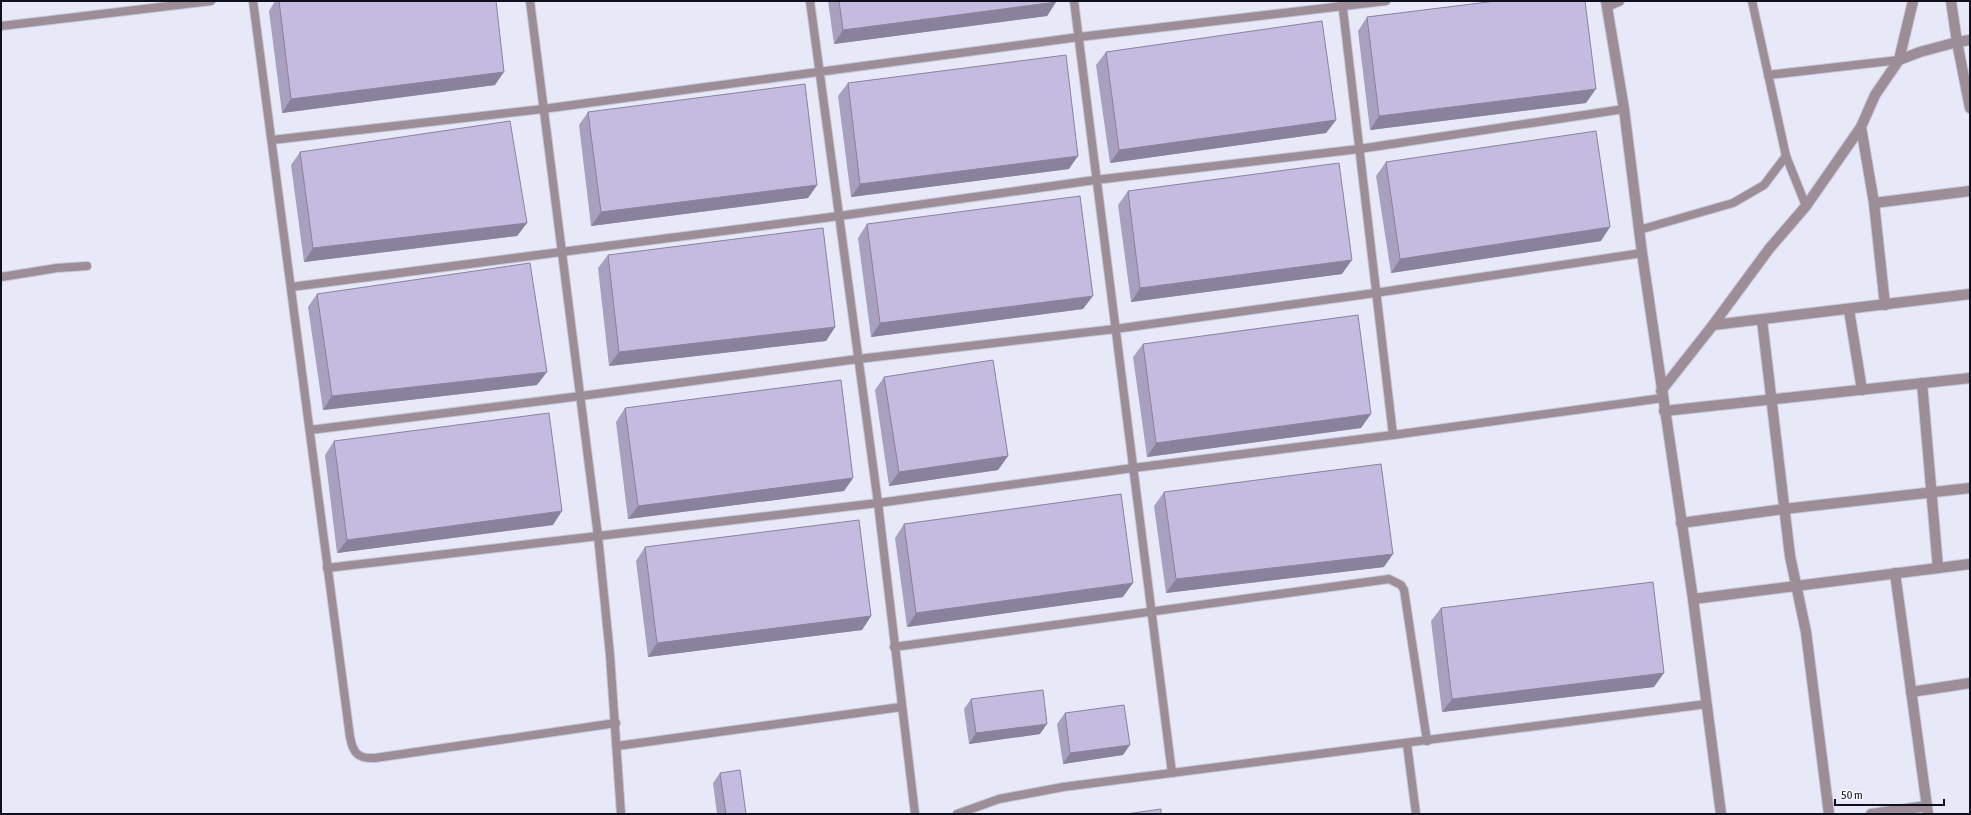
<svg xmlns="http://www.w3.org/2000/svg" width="1971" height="815" viewBox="0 0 1971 815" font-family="'Asap Condensed',sans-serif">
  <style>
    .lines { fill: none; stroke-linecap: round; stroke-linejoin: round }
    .service-casing { stroke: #c4c6d6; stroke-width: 10 }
    .minor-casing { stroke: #c4c6d6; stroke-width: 12 }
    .tertiary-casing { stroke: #c4c6d6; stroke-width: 12 }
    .service { stroke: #9d8d97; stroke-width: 8 }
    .minor { stroke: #9d8d97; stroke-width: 10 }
    .tertiary { stroke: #9d8d97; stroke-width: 10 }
    .wall { fill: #a9a0c0 }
    .shaded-wall { fill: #8a829c }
    .building { fill: #c5badf; stroke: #8a829c }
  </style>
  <rect width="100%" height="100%" fill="#e7e9f9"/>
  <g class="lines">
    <defs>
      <g id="service">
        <path d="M253,1L350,737C353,753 358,759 375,758L616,723"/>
        <polyline points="530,1 598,536 610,655 621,814"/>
        <polyline points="810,1 878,503 915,814"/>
        <polyline points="1074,1 1172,773"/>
        <polyline points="1342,1 1393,435"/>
        <polyline points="1752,1 1786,156 1806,206"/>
        <polyline points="1,26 211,1"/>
        <polyline points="1768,75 1899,60"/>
        <polyline points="272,140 543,109 1079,37 1386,1"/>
        <polyline points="1639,230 1733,203 1764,185 1786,156"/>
        <polyline points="1,277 57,268 87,266"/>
        <polyline points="291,287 839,216 1095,180 1359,149 1624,109"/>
        <polyline points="310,430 581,396 858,359 1115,329 1375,293 1642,253"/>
        <polyline points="327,568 878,503 1133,468 1393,435 1663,398"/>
        <polyline points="894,647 1389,579 1401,585 1404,590 1427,741"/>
        <polyline points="1407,744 1416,814"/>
        <polyline points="617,746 901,707"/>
        <polyline points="957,814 999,799 1063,787 1707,704"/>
      </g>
      <g id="minor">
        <polyline points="1607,6 1619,1"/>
        <polyline points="1970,40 1957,42 1970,108"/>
        <polyline points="1899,60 1913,1"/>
        <polyline points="1861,127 1874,203 1885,305"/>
        <polyline points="1874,203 1970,191"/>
        <polyline points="1849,310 1862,390"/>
        <polyline points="1762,320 1790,556 1806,632 1829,814"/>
        <polyline points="1713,325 1970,294"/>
        <polyline points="1922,383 1938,568"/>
        <polyline points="1661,391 1713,325 1769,249 1806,206 1861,127 1875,95 1899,60 1920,52 1957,42 1951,1"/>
        <polyline points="1664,411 1970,378"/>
        <polyline points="1681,523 1784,509 1970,488"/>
        <polyline points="1895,573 1928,814"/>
        <polyline points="1911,692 1970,683"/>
        <polyline points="1871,814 1927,806"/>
      </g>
      <g id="tertiary">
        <polyline points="1606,1 1624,109 1642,253 1693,599 1721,814"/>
        <polyline points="1693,599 1970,564"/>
      </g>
    </defs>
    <!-- service casing -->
    <use href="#service" class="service-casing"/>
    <!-- minor casing -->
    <use href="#minor" class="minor-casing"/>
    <!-- tertiary casing -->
    <use href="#tertiary" class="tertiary-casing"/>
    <!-- service -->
    <use href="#service" class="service"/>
    <!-- minor -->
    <use href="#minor" class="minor"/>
    <!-- tertiary -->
    <use href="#tertiary" class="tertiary"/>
  </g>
  <!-- wall -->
  <g class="wall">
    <polygon points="275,1 496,1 495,85 282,113 269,11"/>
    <polygon points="828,1 1056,1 1056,2 1047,16 834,44"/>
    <polygon points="1367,17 1586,103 1370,130 1358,31"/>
    <polygon points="1106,52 1336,120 1326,133 1110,163 1096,65"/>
    <polygon points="848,83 1069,169 851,197 838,96"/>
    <polygon points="588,112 817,185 808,198 591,226 579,125"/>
    <polygon points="300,152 527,223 517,236 304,262 291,165"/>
    <polygon points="1386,162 1601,241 1391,273 1376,176"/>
    <polygon points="1128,191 1342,274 1131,302 1118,205"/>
    <polygon points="867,224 1083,309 871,337 858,238"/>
    <polygon points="608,255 835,327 826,341 609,366 598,268"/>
    <polygon points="317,294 537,385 323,410 308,307"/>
    <polygon points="1143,344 1361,428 1147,457 1133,357"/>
    <polygon points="884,377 1008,456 998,470 889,486 875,390"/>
    <polygon points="625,408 853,478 844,491 628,519 616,422"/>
    <polygon points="334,441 553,525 337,553 325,455"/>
    <polygon points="1164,492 1384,567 1166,593 1154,506"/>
    <polygon points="904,524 1123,597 907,627 895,538"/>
    <polygon points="645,547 871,616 862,630 648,657 636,561"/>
    <polygon points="1441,608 1654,687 1442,712 1431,621"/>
    <polygon points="971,699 1040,734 969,744 964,709"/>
    <polygon points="1065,713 1123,755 1063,764 1057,724"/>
    <polygon points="720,773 746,814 717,814 713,783"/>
  </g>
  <!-- shaded-wall -->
  <g class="shaded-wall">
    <polygon points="1056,2 1047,16 834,44 843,30"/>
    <polygon points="504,72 495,85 282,113 291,99"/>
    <polygon points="1596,89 1586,103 1370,130 1379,116"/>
    <polygon points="1336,120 1326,133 1110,163 1119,150"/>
    <polygon points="1078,156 1069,169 851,197 860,184"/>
    <polygon points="817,185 808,198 591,226 601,212"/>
    <polygon points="527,223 517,236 304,262 313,248"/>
    <polygon points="1610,227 1601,241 1391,273 1400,259"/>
    <polygon points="1352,260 1342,274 1131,302 1140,288"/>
    <polygon points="1093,296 1083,309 871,337 880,323"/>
    <polygon points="835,327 826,341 609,366 619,352"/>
    <polygon points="547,372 537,385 323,410 332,396"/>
    <polygon points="1371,414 1361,428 1147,457 1156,443"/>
    <polygon points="1008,456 998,470 889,486 899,472"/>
    <polygon points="853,478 844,491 628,519 638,506"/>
    <polygon points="562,511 553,525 337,553 347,540"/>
    <polygon points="1393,554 1384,567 1166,593 1176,579"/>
    <polygon points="1133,583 1123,597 907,627 916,613"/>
    <polygon points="871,616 862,630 648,657 657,643"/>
    <polygon points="1664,673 1654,687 1442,712 1452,699"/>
    <polygon points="1047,724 1040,734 969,744 976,733"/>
    <polygon points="1130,745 1123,755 1063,764 1070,753"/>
  </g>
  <!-- building -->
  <g class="building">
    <polygon points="279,1 496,1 504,72 291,99"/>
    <polygon points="839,1 1056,1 1056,2 843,30"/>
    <polygon points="1496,1 1585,1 1596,89 1379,116 1367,17"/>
    <polygon points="1322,21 1336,120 1119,150 1106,52"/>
    <polygon points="1066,55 1078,156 860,184 848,83"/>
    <polygon points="805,84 817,185 601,212 588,112"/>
    <polygon points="510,121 527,223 313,248 300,152"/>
    <polygon points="1596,131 1610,227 1400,259 1386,162"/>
    <polygon points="1339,163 1352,260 1140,288 1128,191"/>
    <polygon points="1080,196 1093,296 880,323 867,224"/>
    <polygon points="823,228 835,327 619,352 608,255"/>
    <polygon points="530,263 547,372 332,396 317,294"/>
    <polygon points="1358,315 1371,414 1156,443 1143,344"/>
    <polygon points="993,360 1008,456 899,472 884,377"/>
    <polygon points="841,380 853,478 638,506 625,408"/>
    <polygon points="549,413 562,511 347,540 334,441"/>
    <polygon points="1381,464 1393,554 1176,579 1164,492"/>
    <polygon points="1121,494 1133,583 916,613 904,524"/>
    <polygon points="859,520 871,616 657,643 645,547"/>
    <polygon points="1653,582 1664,673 1452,699 1441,608"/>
    <polygon points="1043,690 1047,724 976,733 971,699"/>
    <polygon points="1124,705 1130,745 1070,753 1065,713"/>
    <polygon points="740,770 746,814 726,814 720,773"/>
    <polygon points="1161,809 1161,814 1126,814"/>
  </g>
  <!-- border -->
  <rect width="1971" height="815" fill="none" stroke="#0f101d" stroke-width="4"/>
  <!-- scale -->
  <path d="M1835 799v6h109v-6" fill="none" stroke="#0f101d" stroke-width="2"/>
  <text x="1841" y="799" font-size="12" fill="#0f101d" stroke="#f6f7ff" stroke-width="3" paint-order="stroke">50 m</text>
</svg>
